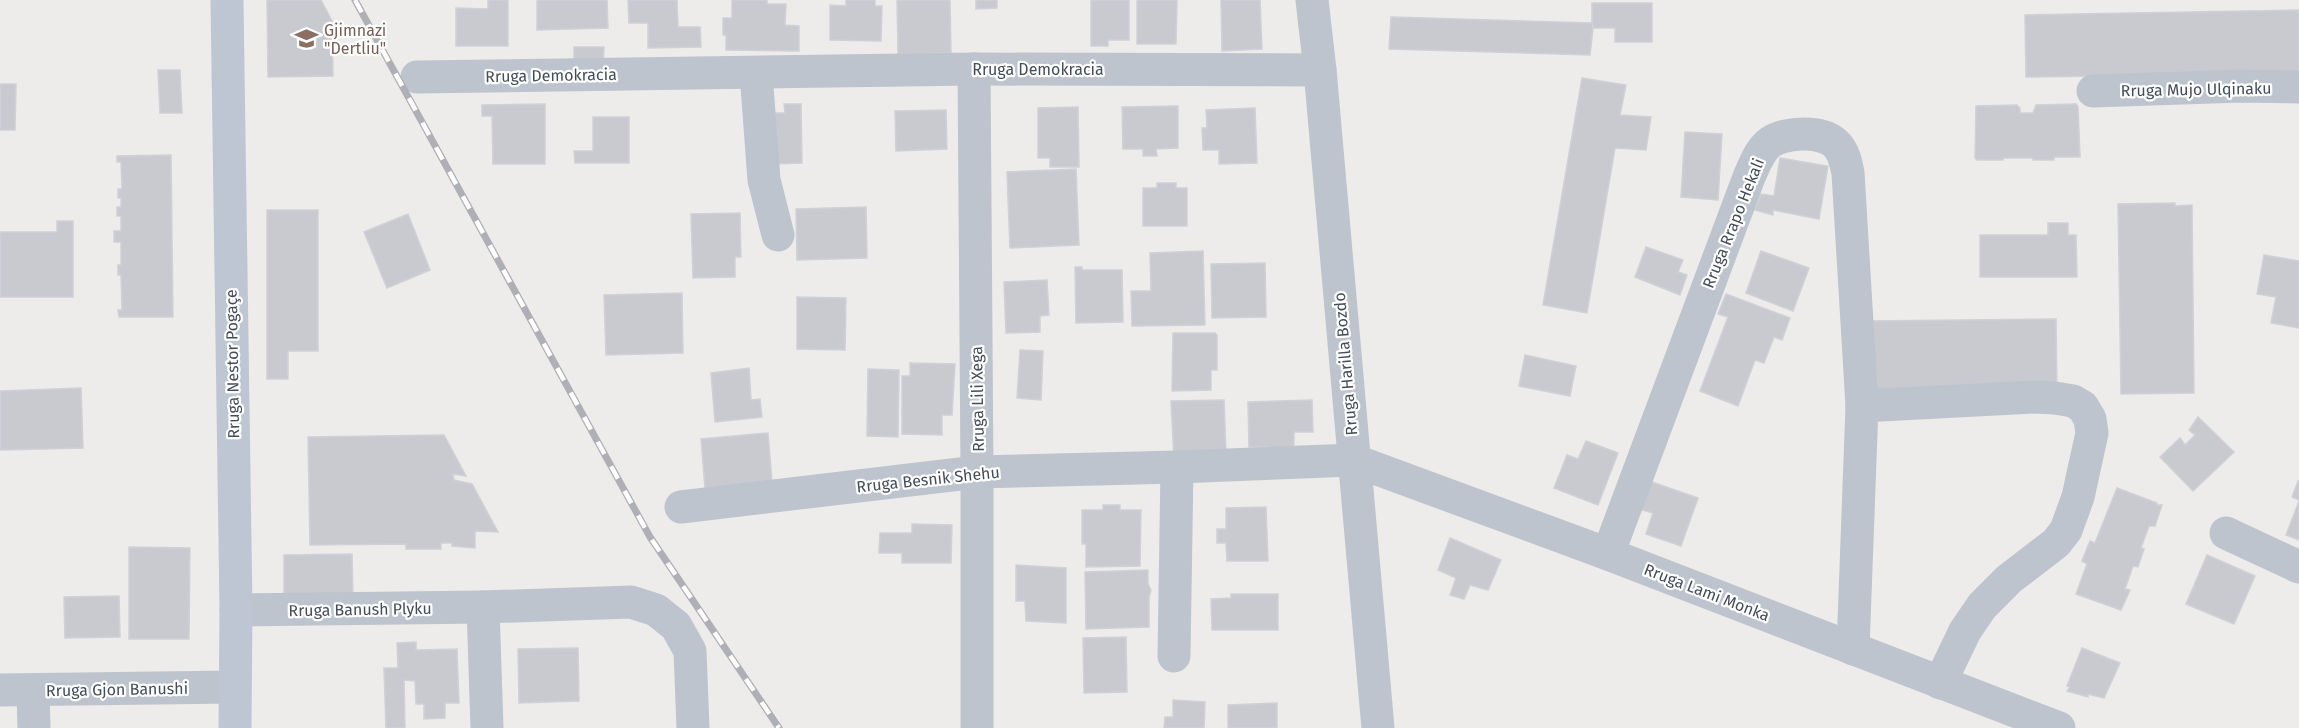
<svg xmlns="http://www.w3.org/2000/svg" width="2299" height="728" viewBox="0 0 2299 728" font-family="'Fira Sans',sans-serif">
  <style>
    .building { fill: #c8cad0; stroke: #cfd1d7; stroke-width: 1.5 }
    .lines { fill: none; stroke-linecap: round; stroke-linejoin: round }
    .street { stroke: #bdc4cd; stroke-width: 33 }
    .secondary { stroke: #bec6d4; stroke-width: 33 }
    .rail-casing { stroke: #aeb0b6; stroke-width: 7 }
    .rail { stroke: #fff; stroke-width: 4.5; stroke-dasharray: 14; stroke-linecap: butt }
    .labels { text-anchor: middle; stroke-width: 4.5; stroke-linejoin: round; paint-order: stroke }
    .education-label { font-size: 16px; fill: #785e54; stroke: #fff; text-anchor: start }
    .street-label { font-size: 16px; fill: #454d58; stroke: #fff }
  </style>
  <rect width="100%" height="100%" fill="#eeebeb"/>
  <!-- building -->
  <g class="building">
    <polygon points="267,0 321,0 332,21 333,76 268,77"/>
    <polygon points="488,0 508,0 508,46 456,46 456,8 488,9"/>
    <polygon points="537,0 607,0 608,28 537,30"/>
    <polygon points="628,0 677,0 678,27 700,27 701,47 648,48 648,23 629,23"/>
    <polygon points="732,0 767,0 767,4 786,4 785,25 799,26 799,51 726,50 726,35 723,35 723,18 732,18"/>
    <polygon points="846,0 875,0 875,6 882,6 881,41 830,40 830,5 846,6"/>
    <polygon points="897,0 950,0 951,53 898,54"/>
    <polygon points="976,0 997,0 997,8 976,9"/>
    <polygon points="1091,0 1129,0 1129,40 1108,40 1108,46 1091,46"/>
    <polygon points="1137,0 1177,0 1176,44 1137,44"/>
    <polygon points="1221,0 1260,0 1262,49 1222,51"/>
    <polygon points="1592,3 1652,3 1652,42 1615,42 1615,28 1592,28"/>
    <polygon points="2299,10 2299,73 2026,77 2025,15"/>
    <polygon points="1391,17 1592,23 1593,28 1590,55 1389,49"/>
    <polygon points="574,47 604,47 603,69 574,69"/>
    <polygon points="158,70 180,70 182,113 160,113"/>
    <polygon points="1582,78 1626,85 1620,115 1651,117 1646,150 1615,148 1587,313 1543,305"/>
    <polygon points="0,84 16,84 15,130 0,130"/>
    <polygon points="545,104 545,164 493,164 492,116 482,116 482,105"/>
    <polygon points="784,104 801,104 802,163 771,164 770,113 785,113"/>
    <polygon points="2076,104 2078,107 2080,157 2054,157 2054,160 2033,160 2033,158 2003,158 2003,160 1977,160 1975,158 1976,106 2017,105 2020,108 2020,113 2033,113 2036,105"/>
    <polygon points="1178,106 1178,148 1156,149 1157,156 1143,156 1143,149 1123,149 1122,107"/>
    <polygon points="1078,107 1079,167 1050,167 1050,158 1038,158 1038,108"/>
    <polygon points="1255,108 1257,163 1219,164 1219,150 1203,150 1202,128 1207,128 1206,110"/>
    <polygon points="946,110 947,149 896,151 895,111"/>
    <polygon points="593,117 629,117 629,163 575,163 574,151 593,151"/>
    <polygon points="1685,132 1722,134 1718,200 1681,197"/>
    <polygon points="171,155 173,317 119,317 118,310 122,310 121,275 118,275 118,265 121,265 121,242 114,242 114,231 121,231 121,216 117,216 117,207 121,207 121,198 118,198 118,189 122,189 121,162 117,162 117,156"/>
    <polygon points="1780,158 1828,166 1819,219 1773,210 1773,215 1755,210 1761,194 1774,196"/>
    <polygon points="1076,169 1079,245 1010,248 1007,172"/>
    <polygon points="1157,183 1176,183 1176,188 1187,188 1187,226 1143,226 1143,188 1157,188"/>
    <polygon points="2175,203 2175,206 2192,205 2194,393 2121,394 2118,204"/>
    <polygon points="866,207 867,258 797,260 796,209"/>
    <polygon points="267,210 318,210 318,351 288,351 288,379 267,379"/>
    <polygon points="740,213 741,257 735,257 735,277 693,278 691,214"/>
    <polygon points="408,214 430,270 387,288 364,232"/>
    <polygon points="57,221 73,221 73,297 0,297 0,232 57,232"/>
    <polygon points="2048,223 2068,223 2068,235 2076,235 2077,277 1980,277 1980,235 2048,235"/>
    <polygon points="1646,247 1683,260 1678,272 1687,275 1680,295 1635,277"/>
    <polygon points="1203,251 1205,325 1132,326 1131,291 1151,291 1150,253"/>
    <polygon points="1761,251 1809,268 1793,311 1746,293"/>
    <polygon points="2264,255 2299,261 2299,328 2271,323 2276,297 2257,294"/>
    <polygon points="1265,263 1266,317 1212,318 1211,264"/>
    <polygon points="1075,267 1082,267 1082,270 1122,270 1123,322 1076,323"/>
    <polygon points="1047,280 1049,315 1040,316 1040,332 1006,333 1004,282"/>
    <polygon points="682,293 683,353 606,355 604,295"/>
    <polygon points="1726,294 1790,318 1782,340 1774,337 1764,363 1755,360 1738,406 1700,391 1728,317 1718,314"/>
    <polygon points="797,297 846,298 845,350 797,349"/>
    <polygon points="2056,319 2057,394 1866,396 1866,321"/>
    <polygon points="1173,333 1215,333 1217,335 1217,370 1211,370 1211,390 1172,391"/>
    <polygon points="1020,350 1043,351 1041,400 1017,398"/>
    <polygon points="1525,355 1576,366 1570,396 1519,386"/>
    <polygon points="910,363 955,364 952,415 942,415 942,435 902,434 902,376 910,376"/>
    <polygon points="749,368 751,400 760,399 762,417 715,422 711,373"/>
    <polygon points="868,369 899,370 898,437 867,436"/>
    <polygon points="81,388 83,448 0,450 0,391"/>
    <polygon points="1224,400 1226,453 1174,459 1171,401"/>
    <polygon points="1312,400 1313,432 1294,432 1294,453 1267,447 1249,447 1248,402"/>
    <polygon points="2198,417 2234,452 2193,491 2160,457 2180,438 2185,445 2195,435 2189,430"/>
    <polygon points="768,433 772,482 705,488 701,439"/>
    <polygon points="444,435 466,476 453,474 454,480 472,484 498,532 475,531 475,548 452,546 452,543 441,543 441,549 406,549 406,544 310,545 308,437"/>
    <polygon points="1586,441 1618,453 1598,505 1554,488 1567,455 1578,459"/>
    <polygon points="1649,481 1698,498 1681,546 1646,534 1653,513 1639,509"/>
    <polygon points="2298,481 2299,481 2299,500 2292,497"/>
    <polygon points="2117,488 2157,503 2157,505 2162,505 2155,526 2149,526 2141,548 2144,549 2138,567 2133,566 2125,589 2130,590 2121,610 2076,594 2087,564 2082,561 2090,541 2095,543"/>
    <polygon points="2299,501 2299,540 2286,535"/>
    <polygon points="1103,505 1120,505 1120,510 1141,510 1140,566 1086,567 1086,544 1082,544 1082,510 1103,510"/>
    <polygon points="1266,507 1268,561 1227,561 1226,543 1217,543 1217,529 1226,529 1226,508"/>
    <polygon points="912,524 952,525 951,563 902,563 902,553 879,553 880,533 912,533"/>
    <polygon points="1450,538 1501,560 1488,590 1470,585 1464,599 1450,595 1456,578 1438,570"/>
    <polygon points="129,547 190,548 189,639 129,639"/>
    <polygon points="352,554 353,599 284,600 284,555"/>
    <polygon points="2207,555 2255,576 2234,624 2186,604"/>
    <polygon points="1016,565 1066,568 1066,623 1026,621 1025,601 1016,601"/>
    <polygon points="1148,570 1148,584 1151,590 1149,597 1149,627 1086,629 1085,572"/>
    <polygon points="1231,594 1278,594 1278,630 1212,630 1211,599 1231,598"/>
    <polygon points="119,596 120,637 65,638 64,597"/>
    <polygon points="1126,637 1127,692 1084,693 1083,638"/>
    <polygon points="416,642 416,650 457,649 459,703 445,703 445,718 424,719 424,704 416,704 415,681 404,680 405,728 386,728 384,668 398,668 397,643"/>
    <polygon points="578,648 579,701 519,703 518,649"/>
    <polygon points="2082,648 2120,663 2104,698 2088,694 2088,697 2067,691 2070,687 2067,686"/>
    <polygon points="1173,700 1205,702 1204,728 1164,728 1165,717 1173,717"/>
    <polygon points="1277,703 1277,728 1228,728 1228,705"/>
  </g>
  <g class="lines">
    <!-- street -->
    <g class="street">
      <polyline points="1312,0 1320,70 1378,728"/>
      <polyline points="974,69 977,472 977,728"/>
      <polyline points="756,73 764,180 778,235"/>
      <polyline points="417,77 974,69 1320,70"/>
      <polyline points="2093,91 2241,86 2299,87"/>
      <polyline points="681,507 977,472 1177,467 1353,460 1608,554 2059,728"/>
      <polyline points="2226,533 2299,567"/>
      <path d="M1608,554L1749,177C1754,166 1759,152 1768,144C1782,132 1820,130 1835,143C1844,151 1846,163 1848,173L1862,406"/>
      <polyline points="483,607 487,728"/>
      <polyline points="236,610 483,607 631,602 656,610 676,626 690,651 693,728"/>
      <polyline points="1853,649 1862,406 2034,397 2055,398 2073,401 2083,407 2090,419 2092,433 2078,497 2066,530 2056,543 2009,579 1982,606 1965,631 1940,683"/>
      <polyline points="1174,656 1177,467"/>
      <polyline points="0,690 234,687"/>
      <polyline points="33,690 34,728"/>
    </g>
    <!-- secondary -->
    <polyline class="secondary" points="227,0 236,610 235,728"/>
    <defs>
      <polyline id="rail" points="355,0 650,537 779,728"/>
    </defs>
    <!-- rail casing -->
    <use href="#rail" class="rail-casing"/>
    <!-- rail -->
    <use href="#rail" class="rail"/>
  </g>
  <!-- icons -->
  <defs>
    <symbol id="school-bare" viewBox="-9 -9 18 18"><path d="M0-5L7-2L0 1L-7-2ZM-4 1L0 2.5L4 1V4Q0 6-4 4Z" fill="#8d6e63" stroke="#fff" stroke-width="2.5" paint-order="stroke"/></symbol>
  </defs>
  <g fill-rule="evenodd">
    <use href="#school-bare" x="290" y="22" width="33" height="33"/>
  </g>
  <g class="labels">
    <!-- education labels -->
    <g class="education-label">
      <text x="324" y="36">Gjimnazi<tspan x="324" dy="18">"Dertliu"</tspan></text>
    </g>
    <!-- street labels -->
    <g class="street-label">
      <text x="1038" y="75">Rruga Demokracia</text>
      <text transform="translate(551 75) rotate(-1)" y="6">Rruga Demokracia</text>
      <text transform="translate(2196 89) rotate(-1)" y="6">Rruga Mujo Ulqinaku</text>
      <text transform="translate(1733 223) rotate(-68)" y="6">Rruga Rrapo Hekali</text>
      <text transform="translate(232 364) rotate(-91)" y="6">Rruga Nestor Pogaçe</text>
      <text transform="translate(1345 364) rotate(-95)" y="6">Rruga Harilla Bozdo</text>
      <text transform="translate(977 399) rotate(-91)" y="6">Rruga Lili Xega</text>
      <text transform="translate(928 479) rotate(-6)" y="6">Rruga Besnik Shehu</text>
      <text transform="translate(1707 592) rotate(21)" y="6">Rruga Lami Monka</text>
      <text transform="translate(360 609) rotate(-1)" y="6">Rruga Banush Plyku</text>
      <text transform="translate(117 689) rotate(-1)" y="6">Rruga Gjon Banushi</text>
    </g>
  </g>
</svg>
